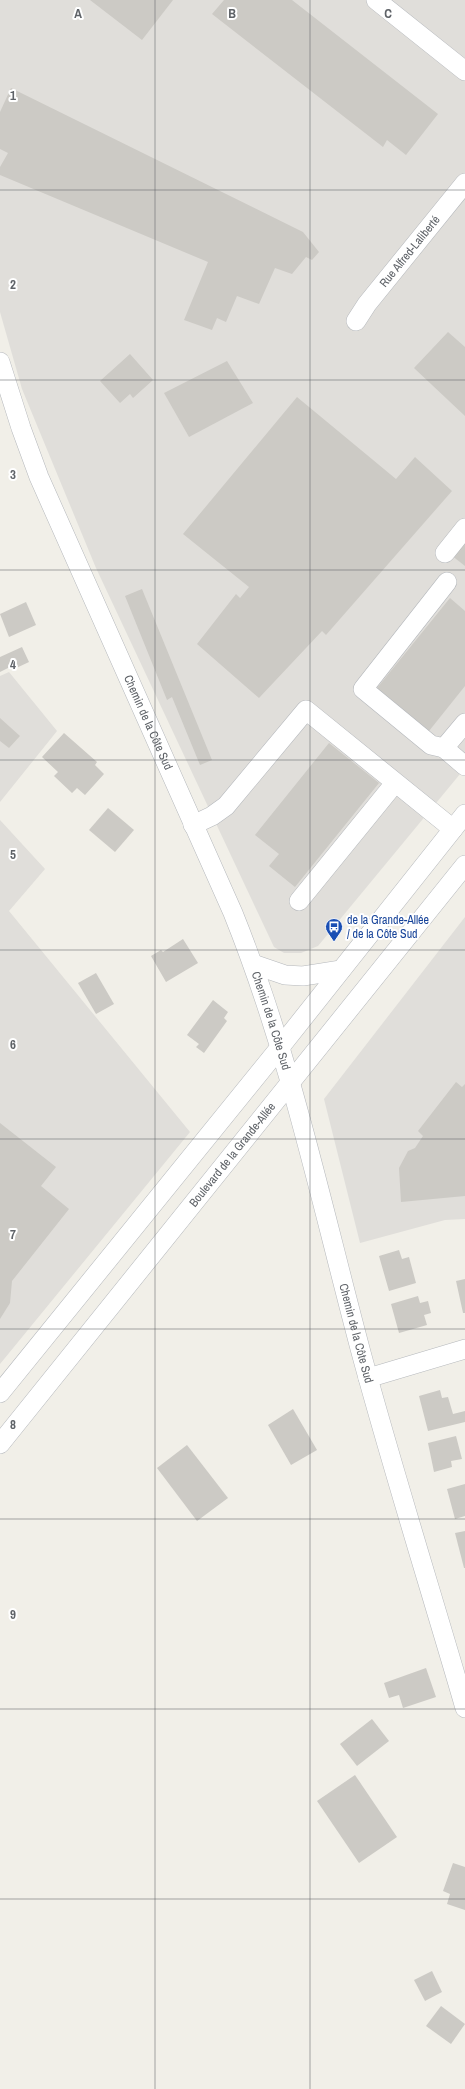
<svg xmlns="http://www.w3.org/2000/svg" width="465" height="2089" viewBox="0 0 465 2089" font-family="'Archivo Narrow',sans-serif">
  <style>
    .industrial { fill: #e0deda }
    .building { fill: #cccac5 }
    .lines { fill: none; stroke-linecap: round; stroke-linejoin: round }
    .minor-casing { stroke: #b5b8bc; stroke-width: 20 }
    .minor { stroke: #fff; stroke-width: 19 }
    .grid { fill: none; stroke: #5f6368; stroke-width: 1; stroke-opacity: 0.55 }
    .labels { text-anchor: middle; stroke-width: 4; stroke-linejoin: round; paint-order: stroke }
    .street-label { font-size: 12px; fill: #5f6368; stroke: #fff }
    .transit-label { font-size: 12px; fill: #164399; stroke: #fff; text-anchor: start }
    .grid-label { font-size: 13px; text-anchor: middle; font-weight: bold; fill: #5f6368; stroke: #fff; stroke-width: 4; stroke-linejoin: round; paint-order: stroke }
  </style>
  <rect width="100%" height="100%" fill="#f1efe8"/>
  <!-- industrial -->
  <g class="industrial">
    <polygon points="0,0 465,0 465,768 318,946 301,953 284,953 274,947 96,568 22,389 0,312"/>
    <polygon points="9,672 57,731 0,802 0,676"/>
    <polygon points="0,820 45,869 9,911 190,1132 0,1364"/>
    <polygon points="465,917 465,1219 445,1220 360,1243 324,1099"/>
  </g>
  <!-- building -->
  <g class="building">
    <polygon points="90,0 173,0 142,40"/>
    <polygon points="224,0 292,0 438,114 406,155 387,140 383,147 212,14"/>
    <polygon points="11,88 303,232 319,252 312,260 306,257 292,274 275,268 259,304 237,296 226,322 217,318 212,330 184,320 208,262 0,175 0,167 8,153 0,149 0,112"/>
    <polygon points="448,332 465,347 465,416 414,368"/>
    <polygon points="130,354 153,380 133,398 130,394 120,403 100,381"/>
    <polygon points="227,361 253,403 189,437 164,393"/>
    <polygon points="297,397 396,479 415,457 452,491 326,635 322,631 259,698 197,644 236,594 240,598 249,587 183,534"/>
    <polygon points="465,538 465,566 451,555"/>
    <polygon points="142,589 212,760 200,765 172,697 167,700 125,596"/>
    <polygon points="450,598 465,611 465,686 425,736 373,693"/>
    <polygon points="26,602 36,625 9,637 0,614"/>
    <polygon points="22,647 29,662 12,670 10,667 0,672 0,657"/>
    <polygon points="0,718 20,736 9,748 0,741"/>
    <polygon points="64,733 97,762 95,765 104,774 85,795 77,788 72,793 54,776 58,772 42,757"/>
    <polygon points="329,743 379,783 295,887 269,866 279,854 255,835"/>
    <polygon points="108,808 134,830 115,852 89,830"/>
    <polygon points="183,939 198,963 166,982 151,956 161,950 163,952"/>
    <polygon points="96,973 114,1004 96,1014 78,983"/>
    <polygon points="213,1000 228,1012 224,1018 227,1021 204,1053 196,1047 199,1044 187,1035"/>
    <polygon points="456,1082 462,1087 465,1084 465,1196 401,1202 399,1168 408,1151 415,1148 423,1136 418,1131"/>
    <polygon points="0,1123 56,1167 41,1186 69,1209 12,1281 10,1303 0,1319"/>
    <polygon points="399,1250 402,1259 409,1257 416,1283 389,1291 379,1256"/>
    <polygon points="465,1279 465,1313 463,1313 456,1281"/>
    <polygon points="418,1296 420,1303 428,1301 431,1313 424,1315 427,1325 399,1333 391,1304"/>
    <polygon points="440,1390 442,1398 448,1397 453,1414 465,1411 465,1422 428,1431 419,1396"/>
    <polygon points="293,1409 317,1450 291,1465 268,1425"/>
    <polygon points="456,1436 462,1459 451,1461 452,1467 434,1472 428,1443"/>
    <polygon points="187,1445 228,1498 197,1521 157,1468"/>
    <polygon points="465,1484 465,1516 455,1519 447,1489"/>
    <polygon points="465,1531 465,1568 464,1568 455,1533"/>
    <polygon points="426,1668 436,1697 403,1708 399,1695 389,1698 384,1683"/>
    <polygon points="372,1719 389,1741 357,1766 340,1744"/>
    <polygon points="355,1775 397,1837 359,1863 317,1801"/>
    <polygon points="453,1863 465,1867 465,1910 447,1904 450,1894 443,1891"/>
    <polygon points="432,1971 442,1992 425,2001 414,1980"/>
    <polygon points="441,2006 465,2024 451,2044 426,2026"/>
  </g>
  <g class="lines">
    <defs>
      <g id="minor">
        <polyline points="376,0 465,71"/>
        <path id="s1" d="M356,321L367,304L465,183"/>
        <path id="s2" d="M0,362L21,428L39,477L233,913C291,1057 322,1207 362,1356C394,1474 431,1591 465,1708"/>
        <polyline points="445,553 465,528"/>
        <polyline points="465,723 444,748 465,766"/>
        <polyline points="444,748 431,745 363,689 447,582"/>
        <polyline points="193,825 212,816 226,806 306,710 453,829"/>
        <polyline points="299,901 395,783"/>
        <polyline points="253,964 285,975 303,976 341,970"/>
        <polyline points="368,1378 465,1349"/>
        <polyline points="0,1393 281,1046 465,814"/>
        <path id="s3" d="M0,1444L465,865"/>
      </g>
    </defs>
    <!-- minor casing -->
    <use href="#minor" class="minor-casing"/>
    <!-- minor -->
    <use href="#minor" class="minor"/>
  </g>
  <!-- grid -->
  <path class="grid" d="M155,0V2089M310,0V2089M0,190H465M0,380H465M0,570H465M0,760H465M0,950H465M0,1139H465M0,1329H465M0,1519H465M0,1709H465M0,1899H465"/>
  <!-- icons -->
  <defs>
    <symbol id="bus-pin" viewBox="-11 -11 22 30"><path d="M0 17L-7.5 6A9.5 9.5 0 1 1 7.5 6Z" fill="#1a4fb4" stroke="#fff"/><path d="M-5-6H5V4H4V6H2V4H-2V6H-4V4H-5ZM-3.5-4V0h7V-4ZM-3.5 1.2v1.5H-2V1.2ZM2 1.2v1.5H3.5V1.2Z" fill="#fff"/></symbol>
  </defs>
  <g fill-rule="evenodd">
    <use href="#bus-pin" x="324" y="917" width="20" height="27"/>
  </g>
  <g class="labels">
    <!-- street labels -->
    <g class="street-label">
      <text dy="4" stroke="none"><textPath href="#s1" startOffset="88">Rue Alfred-Laliberté</textPath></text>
      <text dy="4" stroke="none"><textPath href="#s2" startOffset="390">Chemin de la Côte Sud</textPath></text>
      <text dy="4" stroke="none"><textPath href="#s2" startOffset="713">Chemin de la Côte Sud</textPath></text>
      <text dy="4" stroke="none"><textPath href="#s3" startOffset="371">Boulevard de la Grande-Allée</textPath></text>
      <text dy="4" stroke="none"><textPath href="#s2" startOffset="1037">Chemin de la Côte Sud</textPath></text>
    </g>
    <!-- transit labels -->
    <g class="transit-label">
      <text x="347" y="924">de la Grande-Allée<tspan x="347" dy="14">/ de la Côte Sud</tspan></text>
    </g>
  </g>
  <g class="grid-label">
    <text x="78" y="18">A</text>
    <text x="232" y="18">B</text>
    <text x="388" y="18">C</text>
    <text x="13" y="100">1</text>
    <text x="13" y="289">2</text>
    <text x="13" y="479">3</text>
    <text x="13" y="669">4</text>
    <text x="13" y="859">5</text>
    <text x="13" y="1049">6</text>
    <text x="13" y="1239">7</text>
    <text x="13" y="1429">8</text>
    <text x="13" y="1619">9</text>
  </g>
</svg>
